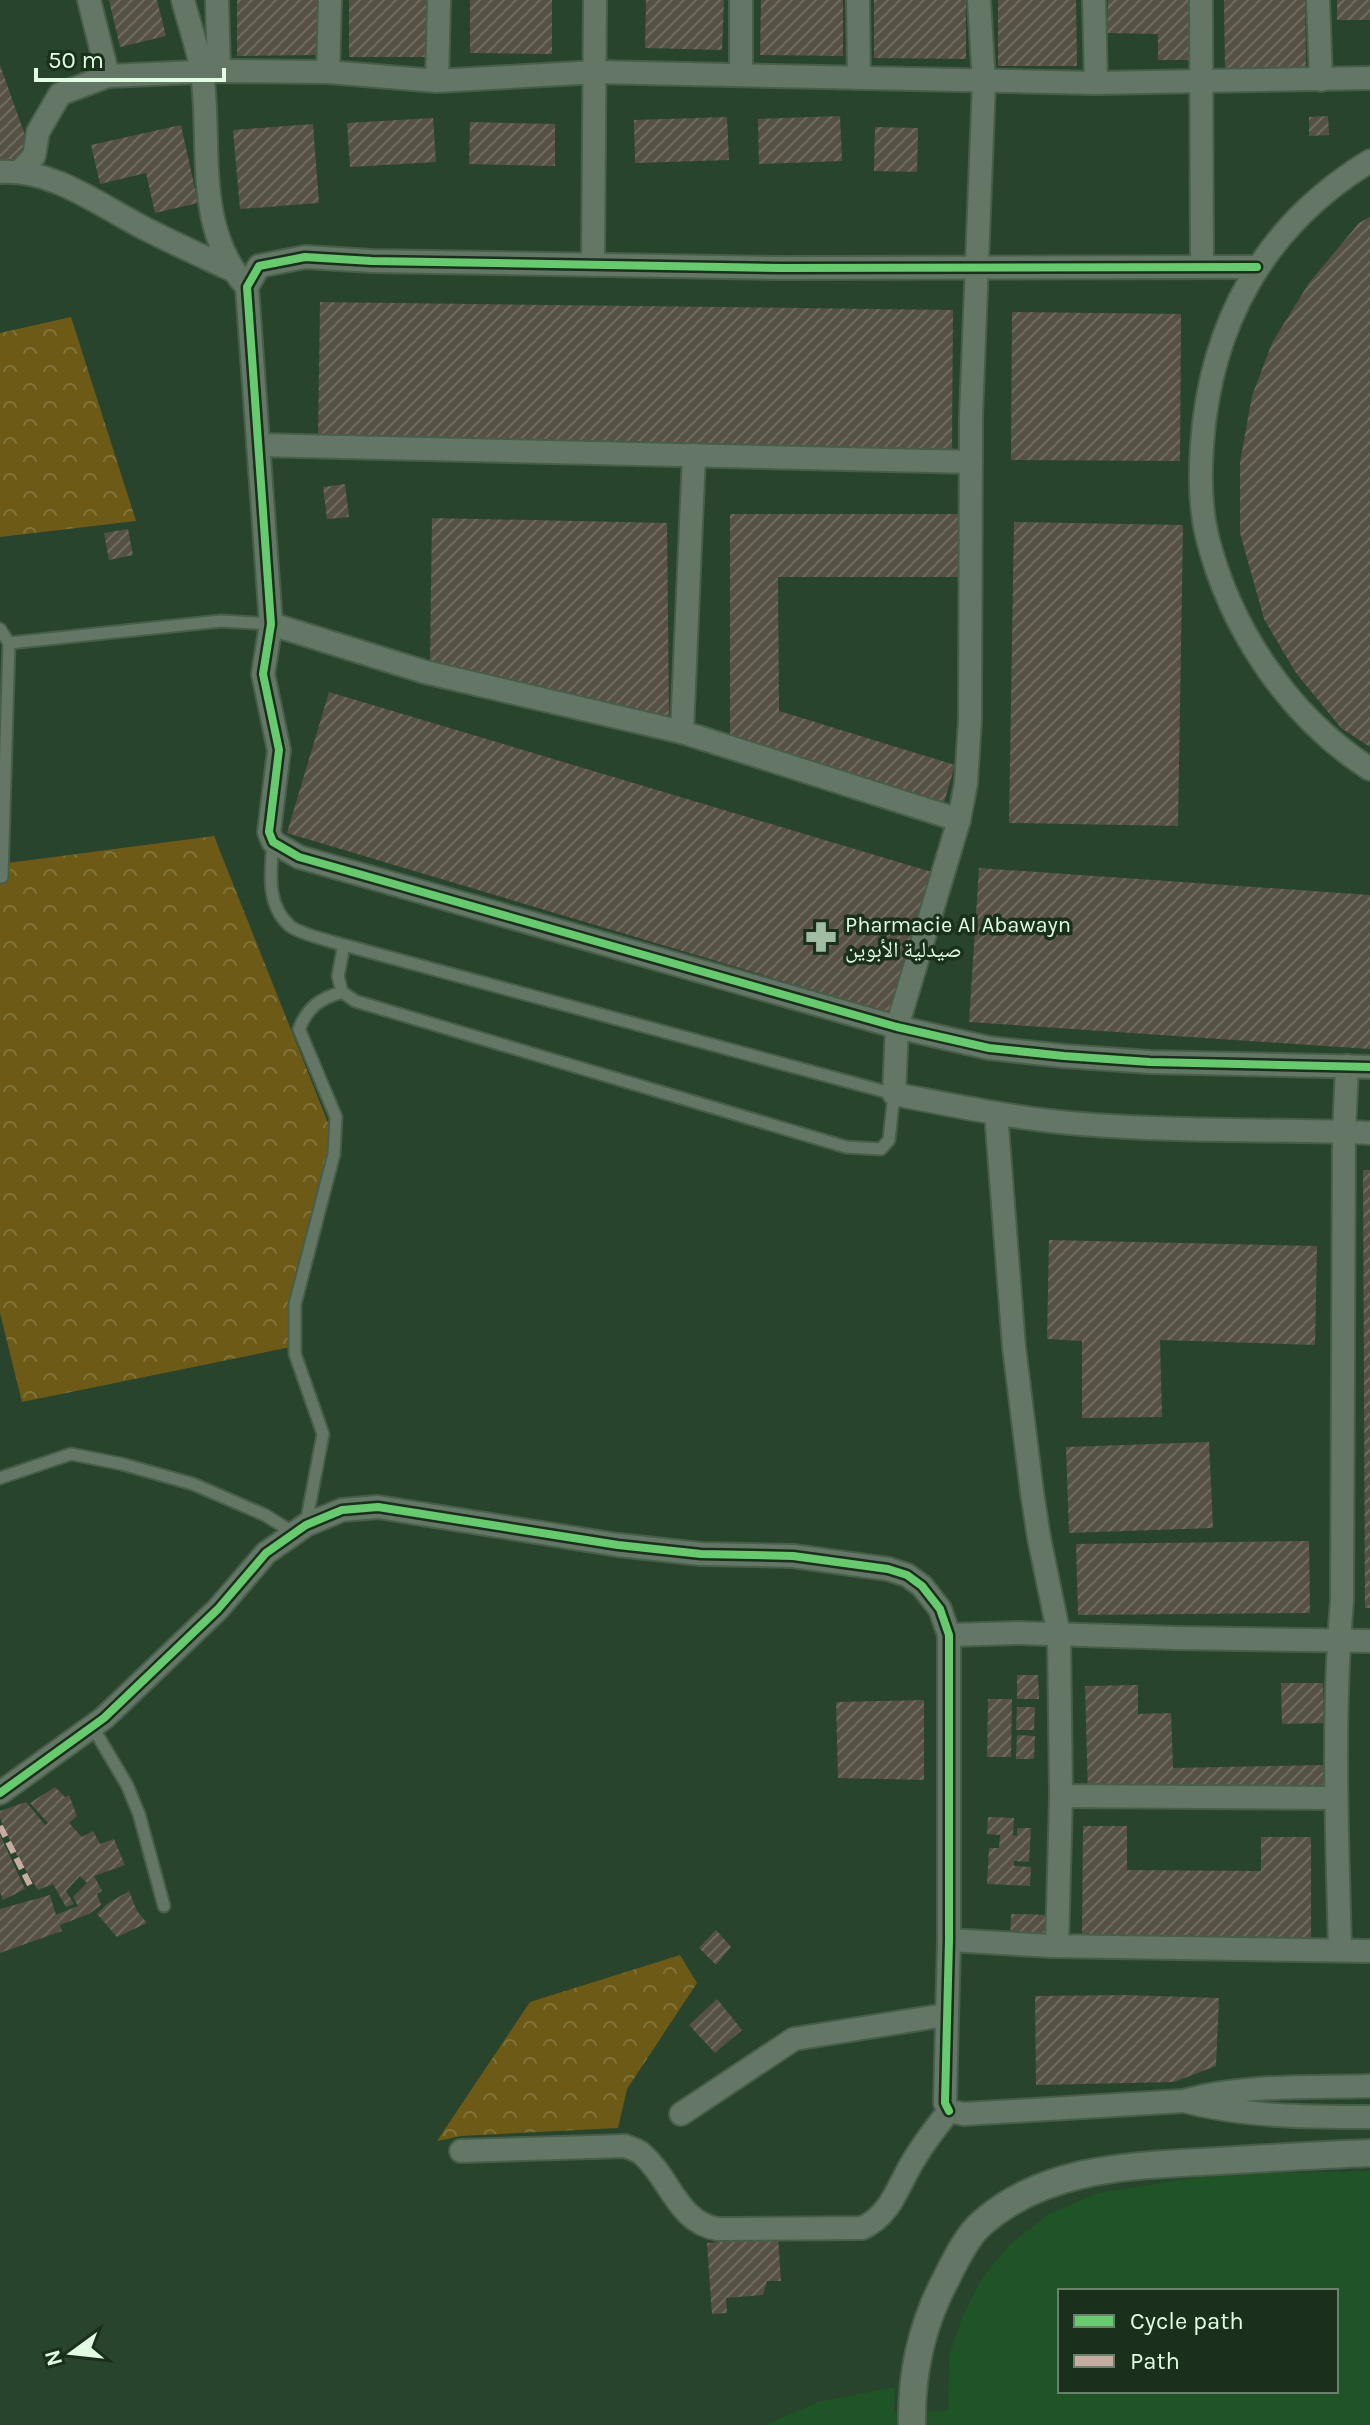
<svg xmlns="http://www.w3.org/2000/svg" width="1370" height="2425" viewBox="0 0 1370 2425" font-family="Karla,'Noto Naskh Arabic',sans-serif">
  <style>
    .built { fill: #1e5426; fill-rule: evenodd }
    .forest { fill: url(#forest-crowns) }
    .building { fill: url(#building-hatch) }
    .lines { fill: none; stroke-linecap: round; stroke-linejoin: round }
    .service-casing { stroke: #475e4a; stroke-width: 15 }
    .minor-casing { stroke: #475e4a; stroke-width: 26 }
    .tertiary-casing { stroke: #475e4a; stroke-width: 30 }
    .service { stroke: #647766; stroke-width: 11 }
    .minor { stroke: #647766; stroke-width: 22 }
    .tertiary { stroke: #647766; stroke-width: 26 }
    .quiet { stroke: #c7aca2; stroke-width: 6; stroke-dasharray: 12 6; stroke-linecap: butt }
    .cycleway-casing { stroke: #1a2f1c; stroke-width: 13 }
    .cycleway { stroke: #67ca6e; stroke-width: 8 }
    .labels { text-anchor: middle; stroke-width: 7; stroke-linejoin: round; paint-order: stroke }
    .poi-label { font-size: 22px; fill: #e1fce2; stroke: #1a2f1c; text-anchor: start }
  </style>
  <defs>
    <pattern id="forest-crowns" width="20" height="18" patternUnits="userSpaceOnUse" patternTransform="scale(2)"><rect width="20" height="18" fill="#6d5a17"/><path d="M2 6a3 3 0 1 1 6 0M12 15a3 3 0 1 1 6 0" fill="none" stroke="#827338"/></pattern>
    <pattern id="building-hatch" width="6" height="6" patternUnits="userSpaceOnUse" patternTransform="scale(2)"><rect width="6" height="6" fill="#575145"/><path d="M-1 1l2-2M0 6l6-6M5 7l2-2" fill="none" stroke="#6f6b60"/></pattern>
  </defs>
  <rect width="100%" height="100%" fill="#28442c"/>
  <!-- built -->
  <path class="built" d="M1370,2171V2425H766L818,2402L895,2387L894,2412L948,2411L949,2356L963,2315L981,2280L1008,2246L1049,2214L1098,2193L1200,2177L1265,2173ZM1060,2291H1336V2391H1060Z"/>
  <!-- forest -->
  <g class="forest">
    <polygon points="71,317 136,521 0,537 0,333"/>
    <polygon points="214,836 340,1153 291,1347 22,1402 0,1313 0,864"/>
    <polygon points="680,1955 697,1983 627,2089 618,2128 461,2136 437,2141 530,2002"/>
  </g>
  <!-- building -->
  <g class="building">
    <polygon points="109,0 157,0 166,36 120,47"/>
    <polygon points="237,0 321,0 322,55 237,56"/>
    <rect x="349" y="0" width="84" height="57"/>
    <polygon points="470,0 552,0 552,54 470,53"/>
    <polygon points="646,0 724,0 722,50 645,48"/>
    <polygon points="761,0 843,0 843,56 760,55"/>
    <polygon points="874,0 966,0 966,59 874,58"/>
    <polygon points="998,0 1076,0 1077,66 998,66"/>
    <polygon points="1108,0 1191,0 1190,60 1158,60 1158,34 1107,33"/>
    <polygon points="1224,0 1305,0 1306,68 1225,69"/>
    <rect x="1337" y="0" width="33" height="20"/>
    <polygon points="0,65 32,155 0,168"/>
    <polygon points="840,116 842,161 759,164 758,119"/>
    <polygon points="1328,116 1329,135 1309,136 1309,117"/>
    <polygon points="727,117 729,160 635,163 634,120"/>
    <polygon points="433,118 436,162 350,167 347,123"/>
    <polygon points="470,122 555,124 555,166 469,164"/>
    <polygon points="313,124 319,203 240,209 233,130"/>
    <polygon points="181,125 198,203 155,213 146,173 100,184 91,145"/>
    <polygon points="875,127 918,128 917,172 874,171"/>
    <polygon points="1370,217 1370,747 1341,728 1296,673 1264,619 1240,533 1240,462 1252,396 1272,343 1309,283 1359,223"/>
    <polygon points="320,302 953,310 952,449 318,441"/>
    <polygon points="1012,312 1181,314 1180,461 1011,460"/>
    <polygon points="345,484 349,517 327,519 323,487"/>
    <polygon points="730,514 962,514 962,577 778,577 779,711 955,765 943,806 730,740"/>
    <polygon points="432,518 667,523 669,719 430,662"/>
    <polygon points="1014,522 1183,525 1178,826 1009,823"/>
    <polygon points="128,529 133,555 109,560 104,533"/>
    <polygon points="329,692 935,873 894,1014 287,833"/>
    <polygon points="979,868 1370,895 1370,1049 969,1022"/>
    <polygon points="1363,1170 1370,1170 1370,1608 1365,1608"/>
    <polygon points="1049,1240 1317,1246 1315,1345 1160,1340 1162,1417 1082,1418 1082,1341 1047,1339"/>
    <polygon points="1209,1442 1213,1528 1069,1533 1066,1447"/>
    <polygon points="1309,1541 1310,1613 1078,1615 1076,1544"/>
    <polygon points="1017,1675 1038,1675 1039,1699 1017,1699"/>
    <polygon points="1281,1683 1323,1683 1324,1723 1282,1724"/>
    <polygon points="1138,1685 1138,1714 1171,1713 1173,1768 1326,1765 1326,1791 1088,1795 1085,1686"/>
    <polygon points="988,1699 1012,1699 1011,1757 987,1757"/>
    <polygon points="924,1700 924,1780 838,1778 836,1702"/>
    <polygon points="1017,1707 1035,1707 1034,1730 1016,1730"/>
    <polygon points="1017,1735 1035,1736 1034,1759 1016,1759"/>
    <polygon points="55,1787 65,1797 69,1795 77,1816 69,1823 82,1837 93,1831 100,1844 114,1839 125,1865 94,1876 102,1891 97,1894 101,1905 89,1914 60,1925 62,1931 0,1953 0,1909 50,1895 56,1915 78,1906 73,1897 87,1883 80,1876 66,1891 74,1904 66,1907 53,1884 38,1890 15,1852 0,1818 0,1811 26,1802 45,1825 48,1823 30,1803"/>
    <polygon points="988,1817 1014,1818 1013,1835 1017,1836 1017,1828 1031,1828 1029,1862 1014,1861 1014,1866 1031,1867 1030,1886 987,1884 989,1848 999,1848 1000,1835 987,1834"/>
    <polygon points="1083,1826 1127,1826 1127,1870 1261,1871 1261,1837 1311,1837 1311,1945 1082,1943"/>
    <polygon points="0,1835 25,1889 3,1900 0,1892"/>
    <polygon points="129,1891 137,1911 147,1923 117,1937 97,1914 107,1904"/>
    <polygon points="1011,1914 1052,1915 1051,1941 1010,1940"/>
    <polygon points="716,1930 731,1947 716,1965 699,1948"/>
    <polygon points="1125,1995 1219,1998 1216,2066 1174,2082 1036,2085 1035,1996"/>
    <polygon points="717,1999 742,2030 715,2053 689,2025"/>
    <polygon points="778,2237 781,2281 767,2281 763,2295 726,2298 727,2313 712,2314 707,2243"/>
  </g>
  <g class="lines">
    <defs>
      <g id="service">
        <polyline points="0,629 9,643 2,877"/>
        <polyline points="9,643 221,621 271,624"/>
        <path d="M273,842C271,870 265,904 290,926C300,934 330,941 344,945L894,1094L889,1140L881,1149L846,1147L355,1001L342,992L338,976L344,945"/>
        <polyline points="0,1478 71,1454 122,1464 193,1484 265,1515 294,1533"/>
        <path d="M306,1524L323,1434L295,1354V1304L334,1154L336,1117L299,1029C308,1007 319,999 342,992"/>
        <polyline points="92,1726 127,1785 139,1814 164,1906"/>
      </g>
      <g id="minor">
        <polyline points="89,0 108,76"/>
        <path d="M183,0C189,24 198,48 202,72C212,144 193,229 247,287"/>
        <polyline points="217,0 219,71"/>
        <polyline points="741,0 741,75"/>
        <polyline points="858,0 859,78"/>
        <path d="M979,0L984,82L971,416L970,720L966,783L959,820L897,1027L894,1094C956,1106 1018,1119 1082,1124C1177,1132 1274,1129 1370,1133"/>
        <polyline points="1094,0 1096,83"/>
        <polyline points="1201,0 1202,267"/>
        <polyline points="1318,0 1321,80"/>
        <polyline points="328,72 330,0"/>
        <polyline points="437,81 439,0"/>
        <path d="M1370,161C1265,225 1210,323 1202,446C1200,475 1200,507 1207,536C1230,629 1289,717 1370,769"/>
        <polyline points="21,170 34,156 38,132 60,94 108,76 219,71 328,72 437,81 596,72 1096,83 1370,78"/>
        <path d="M0,172C51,168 98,204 142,227C171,242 202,256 232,270"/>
        <polyline points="593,265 595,0"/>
        <polyline points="1257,267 781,268 372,261 305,257 259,266 247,287 271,624 263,674 279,750 269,832 273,842 299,857 897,1027 989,1048 1064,1056 1150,1062 1370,1067"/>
        <polyline points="258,445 971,462"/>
        <polyline points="271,624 425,672 682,732 959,820"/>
        <polyline points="682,732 694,455"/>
        <polyline points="996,1113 1014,1347 1032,1492 1039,1538 1059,1635 1061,1796 1057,1946"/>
        <polyline points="949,1635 1018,1633 1177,1638 1370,1641"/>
        <polyline points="0,1793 104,1718 218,1609 266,1553 306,1525 342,1510 378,1507 618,1545 701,1554 793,1556 888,1569 907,1575 922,1586 940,1609 949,1635 949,1940 945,2103 949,2111"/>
        <polyline points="1061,1796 1336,1798"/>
        <polyline points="949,1940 1051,1946 1370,1951"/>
        <path d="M1340,1949C1337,1834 1332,1717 1342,1601L1344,1132L1347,1066"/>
        <path d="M1184,2101C1246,2117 1307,2117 1370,2117"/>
        <path d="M949,2111L964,2114L1183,2101C1243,2084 1308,2088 1370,2086"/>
        <polyline points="681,2114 794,2039 945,2015"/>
        <path d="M461,2151L625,2146C630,2148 638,2150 642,2154C670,2178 678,2223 718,2229L862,2228C892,2215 898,2184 915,2158C925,2141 937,2126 949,2111"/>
      </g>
      <path id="tertiary" d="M912,2425C911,2374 922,2324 946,2279C955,2261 967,2236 982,2223C1048,2165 1136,2166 1218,2161C1269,2158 1319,2155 1370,2153"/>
    </defs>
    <!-- service casing -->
    <use href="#service" class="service-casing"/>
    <!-- minor casing -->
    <use href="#minor" class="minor-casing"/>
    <!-- tertiary casing -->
    <use href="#tertiary" class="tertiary-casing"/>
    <!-- service -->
    <use href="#service" class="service"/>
    <!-- minor -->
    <use href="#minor" class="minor"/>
    <!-- tertiary -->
    <use href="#tertiary" class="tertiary"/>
    <!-- quiet -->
    <polyline class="quiet" points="0,1826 31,1887"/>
    <defs>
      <g id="cycleway">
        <polyline points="1257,267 781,268 372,261 305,257 259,266 247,287 271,624 263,674 279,750 269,832 273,842 299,857 897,1027 989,1048 1064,1056 1150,1062 1370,1067"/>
        <polyline points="0,1793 104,1718 218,1609 266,1553 306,1525 342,1510 378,1507 618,1545 701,1554 793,1556 888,1569 907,1575 922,1586 940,1609 949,1635 949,1940 945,2103 949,2111"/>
      </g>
    </defs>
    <!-- cycleway casing -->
    <use href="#cycleway" class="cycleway-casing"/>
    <!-- cycleway -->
    <use href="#cycleway" class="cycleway"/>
  </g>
  <!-- icons -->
  <defs>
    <symbol id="pharmacy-bare" viewBox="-9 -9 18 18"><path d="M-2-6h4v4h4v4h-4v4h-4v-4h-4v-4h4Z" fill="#a0bca2" stroke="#1a2f1c" stroke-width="2.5" paint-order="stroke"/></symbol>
  </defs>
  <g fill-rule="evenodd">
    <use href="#pharmacy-bare" x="799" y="915" width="44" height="44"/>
  </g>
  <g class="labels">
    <!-- poi labels -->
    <g class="poi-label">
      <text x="845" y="932">Pharmacie Al Abawayn<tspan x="845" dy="25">صيدلية الأبوين</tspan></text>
    </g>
  </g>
  <!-- legend -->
  <rect x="1058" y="2289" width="280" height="104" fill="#1a2f1c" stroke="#6a816b" stroke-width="2"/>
  <rect x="1074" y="2315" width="40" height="12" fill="#67ca6e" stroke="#6a816b" stroke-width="2"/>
  <text x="1130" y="2329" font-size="24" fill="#e1fce2">Cycle path</text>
  <rect x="1074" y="2355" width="40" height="12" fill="#c7aca2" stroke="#6a816b" stroke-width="2"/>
  <text x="1130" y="2369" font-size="24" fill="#e1fce2">Path</text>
  <!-- north arrow -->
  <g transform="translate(72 2353) rotate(255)" stroke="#1a2f1c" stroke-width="6" paint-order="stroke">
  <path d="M0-6L14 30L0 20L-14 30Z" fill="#e1fce2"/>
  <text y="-12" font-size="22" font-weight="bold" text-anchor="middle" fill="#e1fce2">N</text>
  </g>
  <!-- scale -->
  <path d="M36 68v12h188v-12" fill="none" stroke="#e1fce2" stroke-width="4"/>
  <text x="48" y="68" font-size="24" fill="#e1fce2" stroke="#1a2f1c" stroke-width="6" paint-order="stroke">50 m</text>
</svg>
